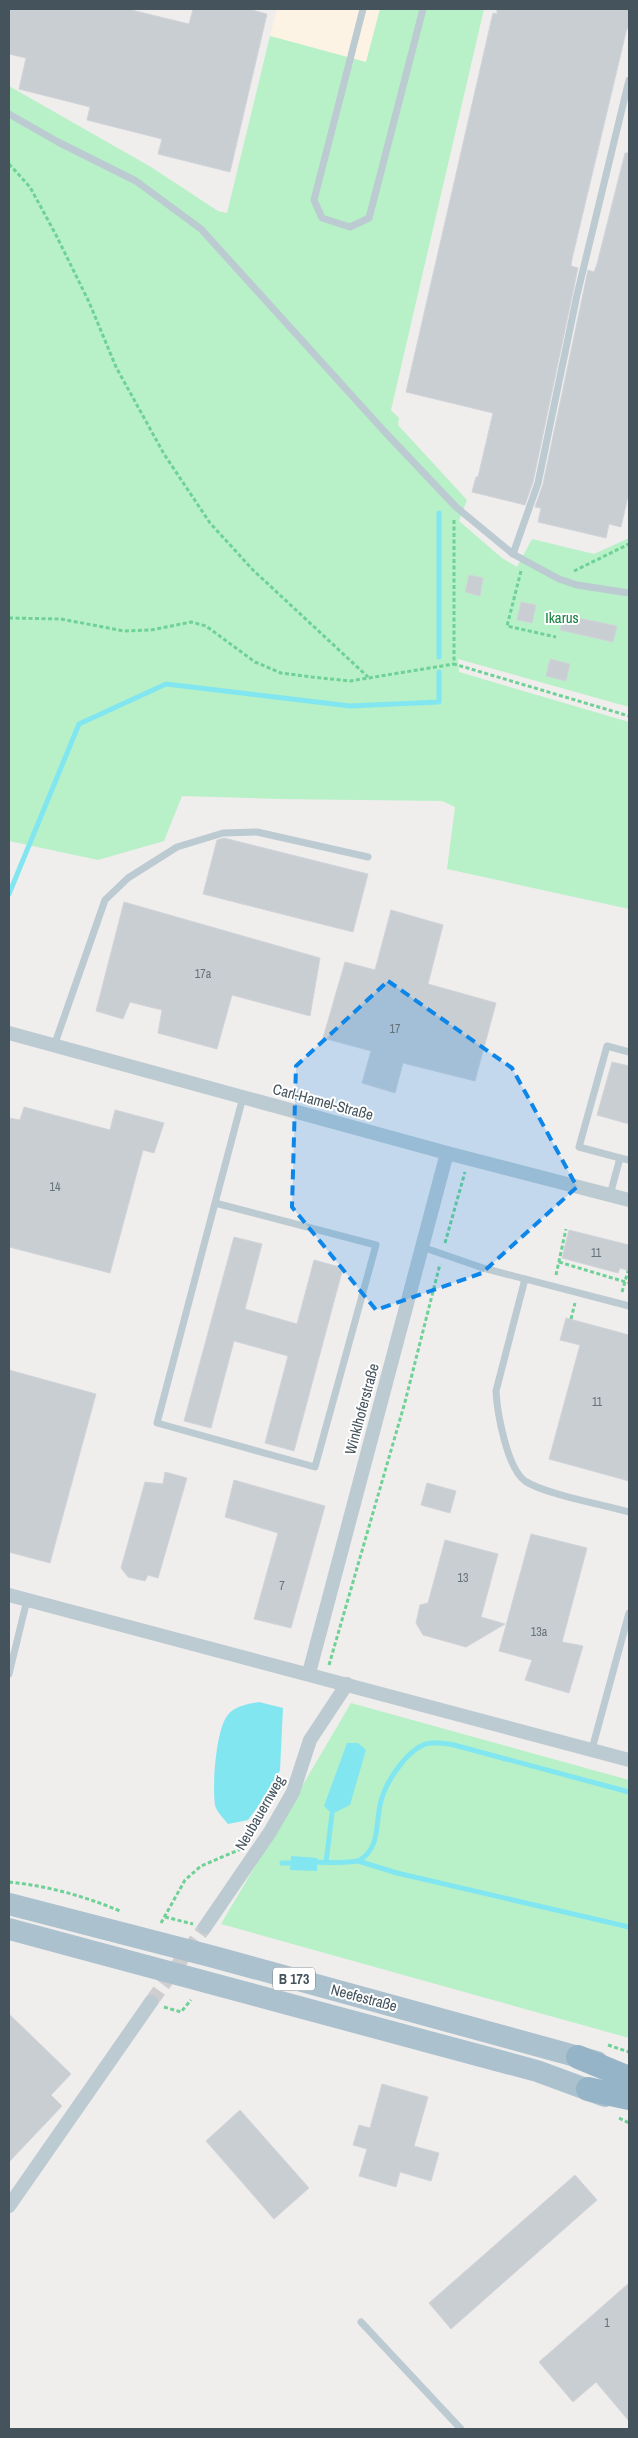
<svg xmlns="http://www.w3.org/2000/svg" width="638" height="2438" viewBox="0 0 638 2438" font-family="'Archivo Narrow',sans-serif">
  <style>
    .commercial { fill: #fdf3e4 }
    .green { fill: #b8f1c7 }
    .water { fill: #82e6f1 }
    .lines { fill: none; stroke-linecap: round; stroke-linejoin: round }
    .stream { stroke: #82e6f1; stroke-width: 5 }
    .building { fill: #c9ced2; stroke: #d1d4d9 }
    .minor-tunnel { stroke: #ceced0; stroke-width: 14; stroke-dasharray: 14 7; stroke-linecap: butt }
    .path { stroke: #6ed195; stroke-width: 3; stroke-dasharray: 4 2.5; stroke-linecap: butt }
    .service { stroke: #bccad1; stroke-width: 7 }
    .minor { stroke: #bccad1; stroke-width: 14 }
    .primary { stroke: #abc1ce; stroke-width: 22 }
    .trunk { stroke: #96b4c7; stroke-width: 24 }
    .marked { fill: #0d86e9; fill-opacity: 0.2; stroke: #0d86e9; stroke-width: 4; stroke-dasharray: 10 6; stroke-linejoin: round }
    .labels { text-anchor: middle; stroke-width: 4; stroke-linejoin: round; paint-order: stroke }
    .number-label { font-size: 12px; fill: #65727a }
    .shield { fill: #fff; stroke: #7c878d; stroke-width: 1 }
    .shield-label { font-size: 14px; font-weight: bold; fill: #44535c }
    .park-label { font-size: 15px; fill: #11813c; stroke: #fff }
    .street-label { font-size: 15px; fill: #44535c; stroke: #fff }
  </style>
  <rect width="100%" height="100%" fill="#f0eded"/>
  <!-- commercial -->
  <polygon class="commercial" points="277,9 380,9 366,62 270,36"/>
  <!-- green -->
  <g class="green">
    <polygon points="380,9 484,9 391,410 399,418 398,425 467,500 459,521 502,558 517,567 532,539 594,554 629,538 629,707 458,659 459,672 629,722 629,909 447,869 455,807 442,801 278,799 182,796 164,841 98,860 9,841 9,86 151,167 218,211 227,213 270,36 366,62"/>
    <polygon points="351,1703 629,1780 629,2038 221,1924"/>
  </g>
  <!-- water -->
  <g class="water">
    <path d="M259,1702L283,1708L280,1770L272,1788L248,1820L228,1824C224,1819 216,1811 215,1805C212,1786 216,1731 227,1716C234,1706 248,1704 259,1702Z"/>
    <polygon points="347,1743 358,1743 366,1750 350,1805 332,1814 324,1806"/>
    <polygon points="291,1856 317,1858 317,1871 290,1870"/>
  </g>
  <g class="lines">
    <!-- stream -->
    <g class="stream">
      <polyline points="439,513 439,657"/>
      <polyline points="9,894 79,724 166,684 350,706 439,702 439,672"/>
      <polyline points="358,1861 397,1873 629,1927"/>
      <path d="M310,1862C321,1862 352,1864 360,1860C381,1847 375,1822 381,1801C386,1782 409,1745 431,1743C438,1742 447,1744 454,1745L629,1792"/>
      <polyline points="326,1862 332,1814"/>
      <polyline points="282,1863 297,1863"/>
    </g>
  </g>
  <!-- building -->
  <g class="building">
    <polygon points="9,9 127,9 189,24 193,9 248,9 267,14 230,172 158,154 162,139 87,120 90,107 19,89 26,58 9,54"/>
    <polygon points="497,9 629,9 629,29 627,28 572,259 571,266 578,268 533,482 525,505 472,492 476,477 478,477 493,413 406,392 487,39 493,13 497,14"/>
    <polygon points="625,153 629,153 629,492 621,527 609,524 606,538 538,522 541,508 535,507 543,484 588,270 594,272 597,264"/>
    <polygon points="469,575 483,578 480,596 465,592"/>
    <polygon points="521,602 536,605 532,623 517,620"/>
    <polygon points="564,615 617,626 613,642 560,630"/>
    <polygon points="550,659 570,664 566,681 546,676"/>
    <polygon points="224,838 368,874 353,932 203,894 217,840"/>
    <polygon points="124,902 320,958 310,1016 232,995 217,1049 158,1033 162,1010 130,1002 123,1019 96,1011"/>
    <polygon points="391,910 443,925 428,984 496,1003 475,1081 403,1063 395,1093 362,1083 371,1051 323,1038 345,962 375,970"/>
    <polygon points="612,1062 629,1066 629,1124 597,1115"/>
    <polygon points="24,1107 110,1130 115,1110 164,1123 154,1153 143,1150 110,1273 9,1247 9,1118 20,1120"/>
    <polygon points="569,1230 629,1245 629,1271 620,1268 618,1273 562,1258"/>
    <polygon points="234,1237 262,1244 245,1309 297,1324 314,1260 343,1268 294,1451 265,1443 288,1356 234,1341 211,1428 184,1421"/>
    <polygon points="566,1318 629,1335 629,1481 549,1459 580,1345 560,1340"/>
    <polygon points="9,1370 96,1394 50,1563 9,1552"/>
    <polygon points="165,1472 187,1478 158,1578 148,1575 145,1581 128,1577 121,1568 145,1482 163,1484"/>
    <polygon points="234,1480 325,1506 291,1628 254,1619 278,1533 225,1517"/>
    <polygon points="427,1483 456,1491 450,1513 421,1505"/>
    <polygon points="531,1534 587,1548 562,1642 583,1646 569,1693 525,1680 532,1660 499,1651"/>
    <polygon points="445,1540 498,1554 481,1617 505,1624 466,1647 423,1635 416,1623 420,1605 428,1603"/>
    <polygon points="9,2014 71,2074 51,2095 62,2106 9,2162"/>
    <polygon points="382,2084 428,2097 414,2146 439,2153 431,2181 400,2172 396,2187 359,2176 367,2149 353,2145 359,2125 370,2128"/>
    <polygon points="240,2110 309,2188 274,2219 206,2141"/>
    <polygon points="575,2175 597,2200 451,2329 429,2303"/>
    <polygon points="629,2283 629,2421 596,2382 573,2402 539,2362"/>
  </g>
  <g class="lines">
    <!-- minor-tunnel -->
    <polyline class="minor-tunnel" points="151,2002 205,1927"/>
    <!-- path -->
    <g class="path">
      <polyline points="9,164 30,187 56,235 89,302 116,367 164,454 210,523 253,570 368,677"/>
      <polyline points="454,520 454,664 629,716"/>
      <polyline points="521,571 507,626 556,637"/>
      <polyline points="574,571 629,544"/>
      <polyline points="9,618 61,619 124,631 151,630 191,622 206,626 255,662 281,673 312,677 350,681 454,664"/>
      <polyline points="445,1243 465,1172"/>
      <polyline points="559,1262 629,1283"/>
      <polyline points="556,1275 566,1229"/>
      <polyline points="622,1292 628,1271"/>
      <polyline points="571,1319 575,1303"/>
      <polyline points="329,1665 405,1402 440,1264"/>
      <path d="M9,1882C48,1886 84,1896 120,1911"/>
      <polyline points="165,1917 193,1924"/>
      <polyline points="161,1923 185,1880 201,1866 241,1849"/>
      <polyline points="164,2007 181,2012 191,2000"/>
      <polyline points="608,2045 629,2052"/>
      <polyline points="619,2118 629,2123"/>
    </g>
    <!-- service -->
    <g class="service">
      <polyline points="363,9 314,200 322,218 350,227 369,218 423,9"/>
      <polyline points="9,114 58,142 136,181 201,229 384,431 456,507 513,554 559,579 577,585 629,593"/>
      <polyline points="513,554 538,483 577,295 629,80"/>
      <polyline points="54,1046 105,900 128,878 177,847 223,833 257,832 368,857"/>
      <polyline points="620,1158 579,1147 607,1046 629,1052"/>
      <polyline points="610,1195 620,1158 629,1160"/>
      <polyline points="215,1203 376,1245 315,1467 157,1423 243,1097"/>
      <polyline points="422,1247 483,1268 629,1306"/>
      <path d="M525,1279L496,1391C497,1412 507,1468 525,1481C544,1494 605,1505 629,1512"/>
      <polyline points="9,1674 27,1600"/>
      <polyline points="592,1749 629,1613"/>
      <polyline points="361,2322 461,2429"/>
    </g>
    <!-- minor -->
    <g class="minor">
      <polyline points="9,1033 447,1153 629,1200"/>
      <polyline points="9,1595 629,1760"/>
      <polyline points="309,1673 447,1153"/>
      <polyline points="205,1927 270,1832 293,1792 310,1740 347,1684"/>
      <polyline points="9,2206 151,2002"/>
    </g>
    <!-- primary -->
    <g class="primary">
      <polyline points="9,1904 214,1957 597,2062"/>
      <polyline points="9,1929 537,2071 605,2096"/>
    </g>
    <!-- trunk -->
    <g class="trunk">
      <polyline points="578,2057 629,2078"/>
      <polyline points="588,2089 629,2098"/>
    </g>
  </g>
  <!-- marked area -->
  <path class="marked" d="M388,981L512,1068L577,1187L482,1273L376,1310L292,1207L296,1066Z"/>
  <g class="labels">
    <!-- number labels -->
    <g class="number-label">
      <text x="203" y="978">17a</text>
      <text x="395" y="1033">17</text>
      <text x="55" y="1191">14</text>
      <text x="596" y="1257">11</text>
      <text x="597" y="1406">11</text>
      <text x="463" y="1582">13</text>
      <text x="282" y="1590">7</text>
      <text x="539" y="1636">13a</text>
      <text x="607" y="2327">1</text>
    </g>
    <!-- shield labels -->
    <rect class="shield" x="273" y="1967.5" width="42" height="23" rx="4"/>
    <g class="shield-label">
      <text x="294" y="1984">B 173</text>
    </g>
    <!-- park labels -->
    <g class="park-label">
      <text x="562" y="623">Ikarus</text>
    </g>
    <!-- street labels -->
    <g class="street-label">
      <text transform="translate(323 1102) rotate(15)" y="5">Carl-Hamel-Straße</text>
      <text transform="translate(362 1409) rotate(-75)" y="5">Winklhoferstraße</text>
      <text transform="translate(260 1813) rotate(-60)" y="5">Neubauernweg</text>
      <text transform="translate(364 1998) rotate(15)" y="5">Neefestraße</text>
    </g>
  </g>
  <!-- border -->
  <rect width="638" height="2438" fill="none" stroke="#44535c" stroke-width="20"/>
</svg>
